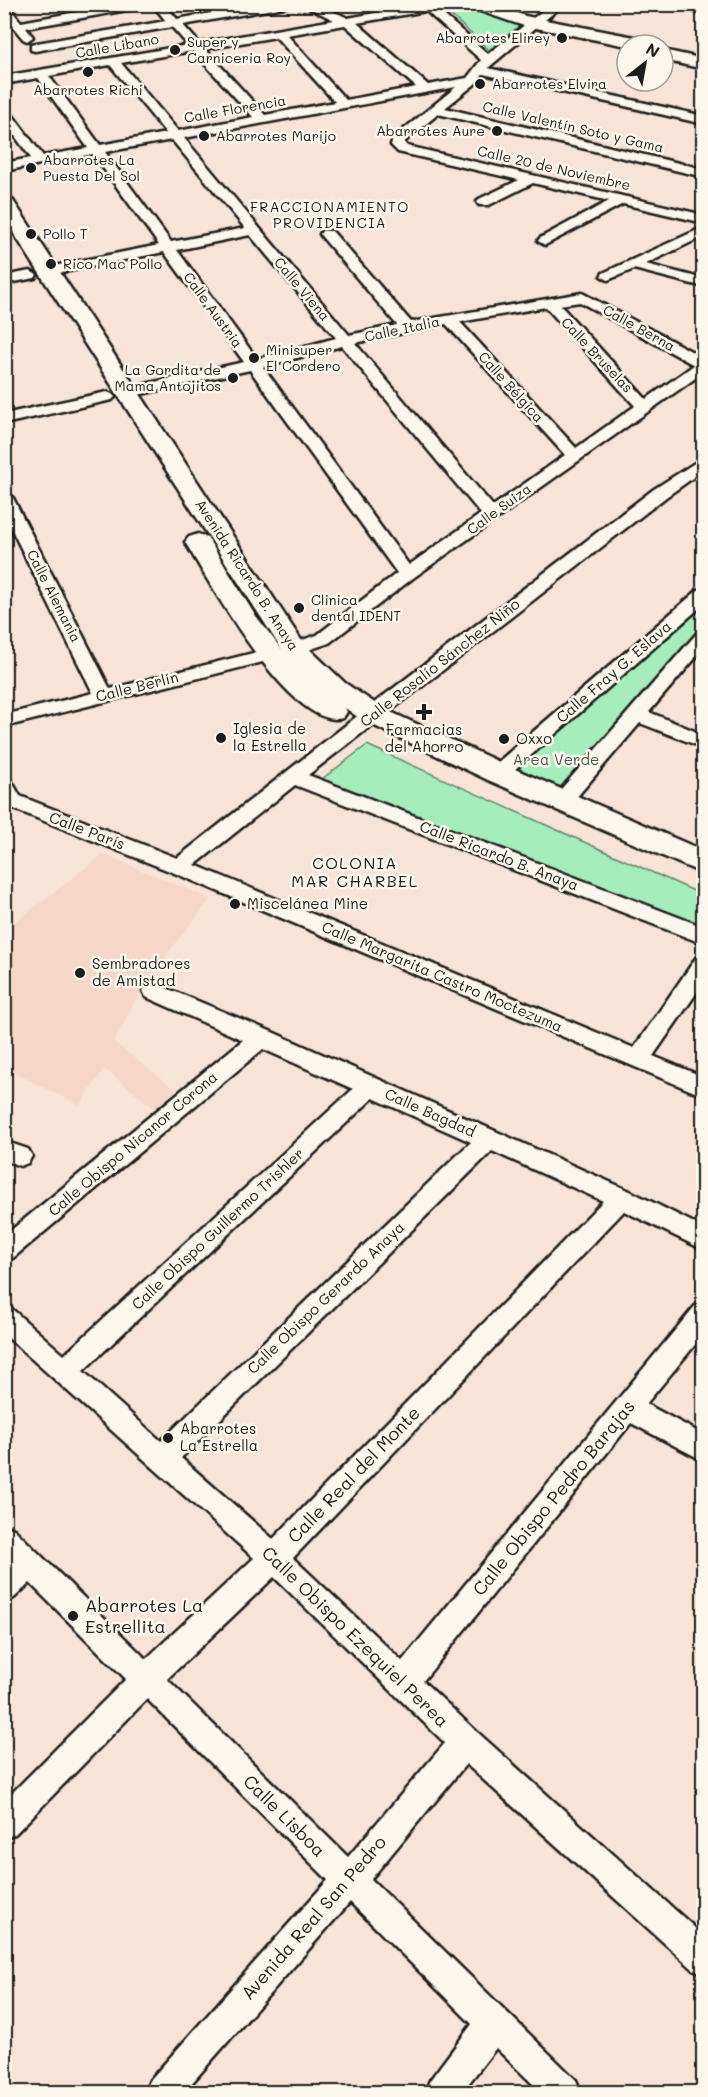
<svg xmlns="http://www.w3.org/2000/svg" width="708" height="2097" viewBox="0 0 708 2097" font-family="Mali,sans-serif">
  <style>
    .built { fill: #f6d7c7 }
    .green { fill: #a5eebc; stroke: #60856c; stroke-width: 1.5 }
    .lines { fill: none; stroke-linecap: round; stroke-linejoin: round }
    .street-casing { stroke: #1c1c1c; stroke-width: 5 }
    .secondary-casing { stroke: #1c1c1c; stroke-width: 5 }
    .street { fill: #fbf7ec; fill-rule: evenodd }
    .secondary { fill: #fbf7ec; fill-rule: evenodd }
    .poi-dot { fill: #1c1c1c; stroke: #fbf7ec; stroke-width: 2 }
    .labels { text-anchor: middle; stroke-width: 5; stroke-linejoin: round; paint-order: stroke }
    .far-poi-label { font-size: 14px; fill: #1c1c1c; stroke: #fbf7ec; text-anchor: start }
    .far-street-label { font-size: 14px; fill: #1c1c1c; stroke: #fbf7ec }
    .far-neighbourhood-label { font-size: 14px; letter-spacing: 1.5px; fill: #1c1c1c; stroke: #fbf7ec }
    .street-label { font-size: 15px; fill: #1c1c1c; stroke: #fbf7ec }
    .poi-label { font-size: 15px; fill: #1c1c1c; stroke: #fbf7ec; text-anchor: start }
    .park-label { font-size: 15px; fill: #455b4c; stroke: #fbf7ec }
    .neighbourhood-label { font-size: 16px; letter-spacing: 1.5px; fill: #1c1c1c; stroke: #fbf7ec }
    .near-street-label { font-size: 18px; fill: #1c1c1c; stroke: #fbf7ec }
    .near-poi-label { font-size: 18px; fill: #1c1c1c; stroke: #fbf7ec; text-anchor: start }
  </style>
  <rect width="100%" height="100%" fill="#f8e4d6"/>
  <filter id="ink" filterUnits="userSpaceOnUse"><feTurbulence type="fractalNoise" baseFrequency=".0167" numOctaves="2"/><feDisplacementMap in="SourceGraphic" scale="12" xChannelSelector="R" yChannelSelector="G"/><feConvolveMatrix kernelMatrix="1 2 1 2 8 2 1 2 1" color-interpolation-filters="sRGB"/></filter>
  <g filter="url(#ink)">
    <!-- built -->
    <polygon class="built" points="103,854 211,899 175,944 135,1001 114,1042 179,1092 158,1111 104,1069 80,1106 5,1068 5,930"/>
    <!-- green -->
    <g class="green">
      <polygon points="469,5 522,24 489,50 444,9"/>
      <polygon points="703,602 703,628 563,788 512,767"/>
      <polygon points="367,745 703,895 703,927 322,779"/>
    </g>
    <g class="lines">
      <defs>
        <g id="street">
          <polygon points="122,4 149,4 144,7 26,28 33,37 27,41 23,39 4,16 4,5 8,6 21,22"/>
          <path d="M152,4H164L177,19L262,4H290L285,7L183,25L199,43L334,20L301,4H317L348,18L424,4H452L437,9L488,54L551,4H564L488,68L704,116V124L483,74L475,84L445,108L704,169V177L438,114L404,142L407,146L704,215V223L623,204L545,245L538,241L540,238L609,201L533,183L489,205H479L477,202L479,199L519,180L398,152L391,145L393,138L456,87L184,138L349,335L397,325L322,237L320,234L322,231H332L411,322L582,293L704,358V372L413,578L329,643L294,655L288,653L285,649L288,645L317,635L397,573L250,370L128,397L123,395L120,392L123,389L244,362L164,252L49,275L44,274L42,271L44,268L159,245L93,154L4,171V163L31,158L4,121V108L8,109L43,156L88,148L38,78L4,84V76L188,45L172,27L35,51L31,50V44L166,21ZM426,11L481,60L467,78L428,85L357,23ZM345,25L416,87L346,100L287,35ZM276,37L335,102L265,115L205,49ZM193,51L253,117L178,131L121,63ZM110,65L166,133L100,145L49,76ZM172,140L245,228L171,242L105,152ZM250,235L336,338L257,359L177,250ZM580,302L694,365L646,399L560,305ZM546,307L635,406L576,448L460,322ZM446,324L565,455L493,506L355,343ZM342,346L481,514L409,565L263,367Z"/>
          <polygon points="668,4 690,4 704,7 704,14"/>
          <polygon points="704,227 704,236 646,264 704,279 704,287 634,269 608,280 601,276 603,273"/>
          <polygon points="30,271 37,275 35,278 4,284 4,276"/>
          <polygon points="107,392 112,394 115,397 112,400 4,424 4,414"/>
          <polygon points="704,457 704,470 666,497 308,775 704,927 704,944 295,785 195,865 634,1048 696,958 704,956 704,982 653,1056 704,1077 704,1096 172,872 4,805 4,778 11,780 20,796 177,858 365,710 654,489"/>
          <polygon points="4,491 12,496 110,689 269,649 275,651 278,655 275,659 4,727 4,715 93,693 4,514"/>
          <polygon points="704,589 704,604 505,778 498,780 491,778 488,773 491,768 698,590"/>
          <polygon points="704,630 704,648 649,712 704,735 704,748 640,723 569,806 562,808 555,806 552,801 555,796 698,632"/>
          <path d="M154,983L270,1031L630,1191L704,1228V1250L624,1211L293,1558L402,1661L695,1306L704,1303V1334L646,1404L704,1435V1461L631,1423L423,1681L476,1731L704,1936V1974L693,1969L466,1764L371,1879L576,2080L581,2092H541L496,2048L462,2092H425L430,2080L472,2024L350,1902L184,2092H145L150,2080L328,1880L147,1699L15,1834L4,1838V1801L126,1679L30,1583L14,1598L4,1602V1569L10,1563L4,1558V1525L14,1529L146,1659L254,1558L4,1334V1307L13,1310L64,1355L353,1089L263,1049L13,1258L4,1261V1236L243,1040L146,997L143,991L146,985ZM373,1098L471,1142L161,1441L83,1371ZM492,1151L603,1201L273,1539L181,1458ZM274,1577L445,1743L348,1857L167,1679Z"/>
          <polygon points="4,1141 28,1149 32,1156 28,1163 20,1166 4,1160"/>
        </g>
        <g id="secondary">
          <polygon points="469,4 494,4 525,16 650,40 656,41 659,45 627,46 521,25 471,8"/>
          <polygon points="663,50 704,59 704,69 663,60"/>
          <path d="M4,196L11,198L14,202L303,643L345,683L382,708L508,766L704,851V874L488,780L362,720L345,708L347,712L343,718C291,732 209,581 185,542L189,537L198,534L207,537L253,612L282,650L4,218Z"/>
        </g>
      </defs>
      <!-- street casing -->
      <use href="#street" class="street-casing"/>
      <!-- secondary casing -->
      <use href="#secondary" class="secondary-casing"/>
      <!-- street -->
      <use href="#street" class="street"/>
      <!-- secondary -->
      <use href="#secondary" class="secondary"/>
    </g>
  </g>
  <!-- markers -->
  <g class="poi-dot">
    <circle cx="562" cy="38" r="6"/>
    <circle cx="175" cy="50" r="6"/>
    <circle cx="88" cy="72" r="6"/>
    <circle cx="480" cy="84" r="6"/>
    <circle cx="497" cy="131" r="6"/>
    <circle cx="204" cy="136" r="6"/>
    <circle cx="31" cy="168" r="6"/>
    <circle cx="31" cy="234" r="6"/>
    <circle cx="51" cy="264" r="6"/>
    <circle cx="254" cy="358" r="6"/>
    <circle cx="233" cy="378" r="6"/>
    <circle cx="299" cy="608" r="6"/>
    <path d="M421 703h6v6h6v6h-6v6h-6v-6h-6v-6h6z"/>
    <circle cx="221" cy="738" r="6"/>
    <circle cx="504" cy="739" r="6"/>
    <circle cx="235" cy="904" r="6"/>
    <circle cx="80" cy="973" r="6"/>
    <circle cx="168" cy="1438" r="6"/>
    <circle cx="73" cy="1616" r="6"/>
  </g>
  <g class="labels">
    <!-- far-poi labels -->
    <g class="far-poi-label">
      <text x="550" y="43" text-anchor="end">Abarrotes Elirey</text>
      <text x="187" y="47">Super y<tspan x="187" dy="16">Carniceria Roy</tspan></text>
      <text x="492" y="89">Abarrotes Elvira</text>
      <text x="88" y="95" text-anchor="middle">Abarrotes Richi</text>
      <text x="485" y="136" text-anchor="end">Abarrotes Aure</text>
      <text x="216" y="141">Abarrotes Marijo</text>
      <text x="43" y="165">Abarrotes La<tspan x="43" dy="16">Puesta Del Sol</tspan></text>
      <text x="43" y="239">Pollo T</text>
      <text x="63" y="269">Rico Mac Pollo</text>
      <text x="266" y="355">Minisuper<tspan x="266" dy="16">El Cordero</tspan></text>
      <text x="221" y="375" text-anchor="end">La Gordita de<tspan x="221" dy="16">Mama Antojitos</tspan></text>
      <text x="311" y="605">Clinica<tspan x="311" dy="16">dental IDENT</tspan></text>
    </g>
    <!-- far-street labels -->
    <g class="far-street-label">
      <text transform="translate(117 46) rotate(-10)" y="5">Calle Libano</text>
      <text transform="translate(235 109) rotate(-10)" y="5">Calle Florencia</text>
      <text transform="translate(573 127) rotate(13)" y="5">Calle Valentín Soto y Gama</text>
      <text transform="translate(554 168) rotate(13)" y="5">Calle 20 de Noviembre</text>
      <text transform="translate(302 289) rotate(50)" y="5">Calle Viena</text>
      <text transform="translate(213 310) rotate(54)" y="5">Calle Austria</text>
      <text transform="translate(639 328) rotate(29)" y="5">Calle Berna</text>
      <text transform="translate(402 329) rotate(-12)" y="5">Calle Italia</text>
      <text transform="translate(597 355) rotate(47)" y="5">Calle Bruselas</text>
      <text transform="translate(511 387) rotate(48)" y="5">Calle Bélgica</text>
      <text transform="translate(499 509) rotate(-36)" y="5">Calle Suiza</text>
      <text transform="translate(247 575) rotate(57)" y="5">Avenida Ricardo B. Anaya</text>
      <text transform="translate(54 596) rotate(63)" y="5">Calle Alemania</text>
    </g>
    <!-- far-neighbourhood labels -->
    <g class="far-neighbourhood-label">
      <text x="330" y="212">FRACCIONAMIENTO<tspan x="330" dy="16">PROVIDENCIA</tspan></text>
    </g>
    <!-- street labels -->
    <g class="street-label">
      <text transform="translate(440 663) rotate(-38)" y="5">Calle Rosalío Sánchez Niño</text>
      <text transform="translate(614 672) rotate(-41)" y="5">Calle Fray G. Eslava</text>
      <text transform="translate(137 687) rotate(-14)" y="5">Calle Berlín</text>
      <text transform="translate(87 831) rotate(21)" y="5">Calle París</text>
      <text transform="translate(499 856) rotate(21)" y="5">Calle Ricardo B. Anaya</text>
      <text transform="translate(442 977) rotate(23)" y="5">Calle Margarita Castro Moctezuma</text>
      <text transform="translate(430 1113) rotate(24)" y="5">Calle Bagdad</text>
      <text transform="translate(133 1144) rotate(-40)" y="5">Calle Obispo Nicanor Corona</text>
      <text transform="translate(218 1229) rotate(-43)" y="5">Calle Obispo Guillermo Trishler</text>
      <text transform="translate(326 1298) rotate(-44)" y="5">Calle Obispo Gerardo Anaya</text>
    </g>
    <!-- poi labels -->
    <g class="poi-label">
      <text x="233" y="734">Iglesia de<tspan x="233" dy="17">la Estrella</tspan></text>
      <text x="424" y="735" text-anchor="middle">Farmacias<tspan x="424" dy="17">del Ahorro</tspan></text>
      <text x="516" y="744">Oxxo</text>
      <text x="247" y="909">Miscelánea Mine</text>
      <text x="92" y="969">Sembradores<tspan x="92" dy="17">de Amistad</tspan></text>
      <text x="180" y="1434">Abarrotes<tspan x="180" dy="17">La Estrella</tspan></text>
    </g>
    <!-- park labels -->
    <g class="park-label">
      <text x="556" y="765">Area Verde</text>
    </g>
    <!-- neighbourhood labels -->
    <g class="neighbourhood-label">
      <text x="355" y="869">COLONIA<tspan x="355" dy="18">MAR CHARBEL</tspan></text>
    </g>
    <!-- near-street labels -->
    <g class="near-street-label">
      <text transform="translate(354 1475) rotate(-46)" y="6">Calle Real del Monte</text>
      <text transform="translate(554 1498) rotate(-51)" y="6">Calle Obispo Pedro Barajas</text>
      <text transform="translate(355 1637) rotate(44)" y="6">Calle Obispo Ezequiel Perea</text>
      <text transform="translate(284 1816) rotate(45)" y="6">Calle Lisboa</text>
      <text transform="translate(314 1918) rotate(-49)" y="6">Avenida Real San Pedro</text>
    </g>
    <!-- near-poi labels -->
    <g class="near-poi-label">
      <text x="85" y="1612">Abarrotes La<tspan x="85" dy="21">Estrellita</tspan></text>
    </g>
  </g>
  <!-- margin -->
  <rect width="708" height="2097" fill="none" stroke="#fbf7ec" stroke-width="24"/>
  <rect x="12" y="12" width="684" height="2073" fill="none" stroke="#1c1c1c" stroke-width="2" filter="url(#ink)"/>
  <!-- north arrow -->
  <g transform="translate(645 63) rotate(31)"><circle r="28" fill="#fbf7ec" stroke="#a29f99" stroke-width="1.5"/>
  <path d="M0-4.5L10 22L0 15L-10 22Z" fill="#1c1c1c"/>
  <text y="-9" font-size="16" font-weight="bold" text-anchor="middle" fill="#1c1c1c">N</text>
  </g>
</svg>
